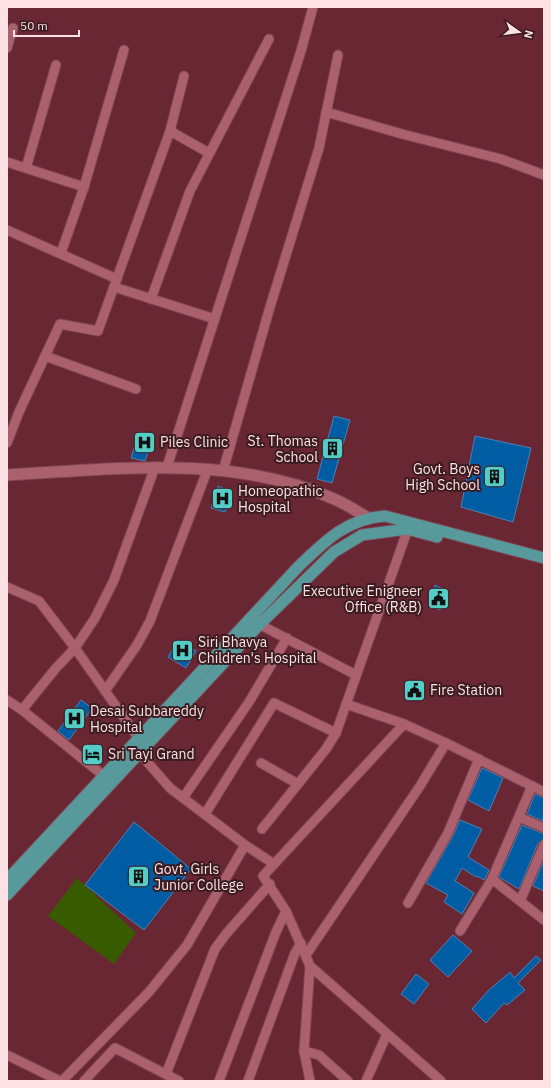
<svg xmlns="http://www.w3.org/2000/svg" width="551" height="1088" viewBox="0 0 551 1088" font-family="'IBM Plex Sans',sans-serif">
  <style>
    .green { fill: #385b00 }
    .building { fill: #005da3; stroke: #4f81b4 }
    .lines { fill: none; stroke-linecap: round; stroke-linejoin: round }
    .minor-casing { stroke: #7c4553; stroke-width: 11 }
    .tertiary-casing { stroke: #7c4553; stroke-width: 13 }
    .primary-casing { stroke: #7c4553; stroke-width: 13 }
    .minor { stroke: #ab616d; stroke-width: 9 }
    .tertiary { stroke: #ab616d; stroke-width: 11 }
    .primary { stroke: #58999b; stroke-width: 11 }
    .labels { text-anchor: middle; stroke-width: 4; stroke-linejoin: round; paint-order: stroke }
    .poi-label { font-size: 14px; fill: #fce2e4; stroke: #3a1c21; text-anchor: start }
  </style>
  <rect width="100%" height="100%" fill="#692633"/>
  <!-- green -->
  <polygon class="green" points="77,878 136,933 114,964 48,916"/>
  <!-- building -->
  <g class="building">
    <polygon points="334,416 350,420 332,483 317,479"/>
    <polygon points="139,432 153,436 145,461 131,458"/>
    <polygon points="475,436 531,448 513,522 461,507"/>
    <polygon points="218,486 232,492 225,512 211,508"/>
    <polygon points="435,585 447,591 440,610 430,606"/>
    <polygon points="178,640 196,651 186,668 168,657"/>
    <polygon points="81,700 92,708 69,740 58,731"/>
    <polygon points="482,768 503,778 489,811 468,800"/>
    <polygon points="535,794 544,798 543,821 527,814"/>
    <polygon points="460,820 482,829 468,857 489,870 484,880 477,876 476,877 462,868 455,881 474,893 462,914 444,902 448,895 426,883 453,836"/>
    <polygon points="134,822 191,869 144,930 85,885"/>
    <polygon points="522,825 544,834 544,839 538,843 519,889 499,877"/>
    <polygon points="544,860 544,891 533,886"/>
    <polygon points="453,935 472,951 448,977 430,960"/>
    <polygon points="536,956 541,960 518,983 525,990 507,1005 504,1003 486,1023 472,1009 489,990 510,972 514,978"/>
    <polygon points="416,974 429,984 414,1004 401,994"/>
  </g>
  <g class="lines">
    <defs>
      <g id="minor">
        <polyline points="7,48 13,28"/>
        <polyline points="326,112 402,134 501,159 544,175"/>
        <polyline points="170,131 209,153"/>
        <polyline points="7,162 84,187"/>
        <polyline points="26,168 56,65"/>
        <polyline points="7,230 117,279"/>
        <polyline points="61,253 84,187 124,50"/>
        <polyline points="114,287 215,319"/>
        <polyline points="151,299 190,191 269,39"/>
        <polyline points="45,356 136,389"/>
        <polyline points="7,443 19,412 60,324 98,331 170,131 184,76"/>
        <polyline points="167,467 301,51 313,7"/>
        <polyline points="223,471 270,307 319,148 338,55"/>
        <polyline points="7,587 39,601 75,648 139,739"/>
        <polyline points="255,622 356,675"/>
        <polyline points="105,691 137,645 150,621 207,471"/>
        <polyline points="7,700 22,710 104,776"/>
        <polyline points="346,704 404,724 446,743 544,792"/>
        <polyline points="22,710 56,668 75,648 95,618 114,580 155,467"/>
        <polyline points="404,724 263,876 286,911 310,966 441,1081"/>
        <polyline points="135,748 170,788 245,845 274,864"/>
        <polyline points="261,763 298,784"/>
        <polyline points="183,798 249,702 287,638"/>
        <polyline points="205,814 274,703 336,733"/>
        <polyline points="519,817 544,828"/>
        <polyline points="262,829 326,749 336,733 410,523"/>
        <polyline points="492,879 544,920"/>
        <polyline points="520,901 544,845"/>
        <polyline points="408,903 448,833 479,759"/>
        <polyline points="460,931 492,879 532,786"/>
        <polyline points="306,955 420,786 446,743"/>
        <polyline points="304,1051 319,1055 348,1081"/>
        <polyline points="7,1055 60,1081"/>
        <polyline points="166,1074 215,949 226,934 270,884"/>
        <polyline points="62,1081 149,992 187,945 245,845"/>
        <polyline points="84,1081 115,1048 179,1081"/>
        <polyline points="219,1081 276,932 286,911"/>
        <polyline points="248,1081 295,953 301,943"/>
        <polyline points="310,1081 304,1051 310,966"/>
        <polyline points="366,1081 387,1034"/>
      </g>
      <path id="tertiary" d="M7,475C113,469 234,454 334,499C346,504 357,511 368,518"/>
      <g id="primary">
        <path d="M7,880L298,567C325,541 346,519 385,516L544,558"/>
        <polyline points="7,895 260,624 334,552 362,535 407,529 437,537"/>
      </g>
    </defs>
    <!-- minor casing -->
    <use href="#minor" class="minor-casing"/>
    <!-- tertiary casing -->
    <use href="#tertiary" class="tertiary-casing"/>
    <!-- primary casing -->
    <use href="#primary" class="primary-casing"/>
    <!-- minor -->
    <use href="#minor" class="minor"/>
    <!-- tertiary -->
    <use href="#tertiary" class="tertiary"/>
    <!-- primary -->
    <use href="#primary" class="primary"/>
  </g>
  <!-- icons -->
  <defs>
    <symbol id="hospital-square" viewBox="-11 -11 22 22"><rect x="-9" y="-9" width="18" height="18" rx="4" fill="#54cdc7" stroke="#3a1c21"/><path d="M-5-5h3v3.5h4V-5h3V5h-3V1.5h-4V5h-3Z" fill="#111"/></symbol>
    <symbol id="building-square" viewBox="-11 -11 22 22"><rect x="-9" y="-9" width="18" height="18" rx="4" fill="#54cdc7" stroke="#3a1c21"/><path d="M-4-6H4V6H1V3H-1V6H-4ZM-2.5-4.3h1.7v1.8h-1.7ZM.8-4.3h1.7v1.8H.8ZM-2.5-1h1.7V.8h-1.7ZM.8-1h1.7V.8H.8Z" fill="#111"/></symbol>
    <symbol id="civic-square" viewBox="-11 -11 22 22"><rect x="-9" y="-9" width="18" height="18" rx="4" fill="#54cdc7" stroke="#3a1c21"/><path d="M-.6-6.5H3V-4.5H.6V-3L4-1V1h2V6H-6V1h2V-1L-.6-3ZM-1.2 2.5V6h2.4V2.5Z" fill="#111"/></symbol>
    <symbol id="hotel-square" viewBox="-11 -11 22 22"><rect x="-9" y="-9" width="18" height="18" rx="4" fill="#54cdc7" stroke="#3a1c21"/><path d="M-6-4.5h1.5V1H6V5H4.5V3h-9V5H-6ZM-4 0a1.8 1.8 0 1 1 3.6 0ZM.5 0V-2.5h3Q6-2.5 6 0Z" fill="#111"/></symbol>
  </defs>
  <g fill-rule="evenodd">
    <use href="#hospital-square" x="132" y="430" width="25" height="25"/>
    <use href="#building-square" x="320" y="436" width="25" height="25"/>
    <use href="#building-square" x="482" y="464" width="25" height="25"/>
    <use href="#hospital-square" x="210" y="486" width="25" height="25"/>
    <use href="#civic-square" x="426" y="586" width="25" height="25"/>
    <use href="#hospital-square" x="170" y="638" width="25" height="25"/>
    <use href="#civic-square" x="402" y="678" width="25" height="25"/>
    <use href="#hospital-square" x="62" y="706" width="25" height="25"/>
    <use href="#hotel-square" x="80" y="742" width="25" height="25"/>
    <use href="#building-square" x="126" y="864" width="25" height="25"/>
  </g>
  <g class="labels">
    <!-- poi labels -->
    <g class="poi-label">
      <text x="318" y="446" text-anchor="end">St. Thomas<tspan x="318" dy="16">School</tspan></text>
      <text x="160" y="447">Piles Clinic</text>
      <text x="480" y="474" text-anchor="end">Govt. Boys<tspan x="480" dy="16">High School</tspan></text>
      <text x="238" y="496">Homeopathic<tspan x="238" dy="16">Hospital</tspan></text>
      <text x="422" y="596" text-anchor="end">Executive Enigneer<tspan x="422" dy="16">Office (R&amp;B)</tspan></text>
      <text x="198" y="647">Siri Bhavya<tspan x="198" dy="16">Children's Hospital</tspan></text>
      <text x="430" y="695">Fire Station</text>
      <text x="90" y="716">Desai Subbareddy<tspan x="90" dy="16">Hospital</tspan></text>
      <text x="108" y="759">Sri Tayi Grand</text>
      <text x="154" y="874">Govt. Girls<tspan x="154" dy="16">Junior College</tspan></text>
    </g>
  </g>
  <!-- border -->
  <rect width="551" height="1088" fill="none" stroke="#fce2e4" stroke-width="16"/>
  <!-- north arrow -->
  <g transform="translate(519 32) rotate(104)" stroke="#3a1c21" stroke-width="3" paint-order="stroke">
  <path d="M0-3L7 15L0 10L-7 15Z" fill="#fce2e4"/>
  <text y="-6" font-size="11" font-weight="bold" text-anchor="middle" fill="#fce2e4">N</text>
  </g>
  <!-- scale -->
  <path d="M14 30v6h65v-6" fill="none" stroke="#fce2e4" stroke-width="2"/>
  <text x="20" y="30" font-size="12" fill="#fce2e4" stroke="#3a1c21" stroke-width="3" paint-order="stroke">50 m</text>
</svg>
